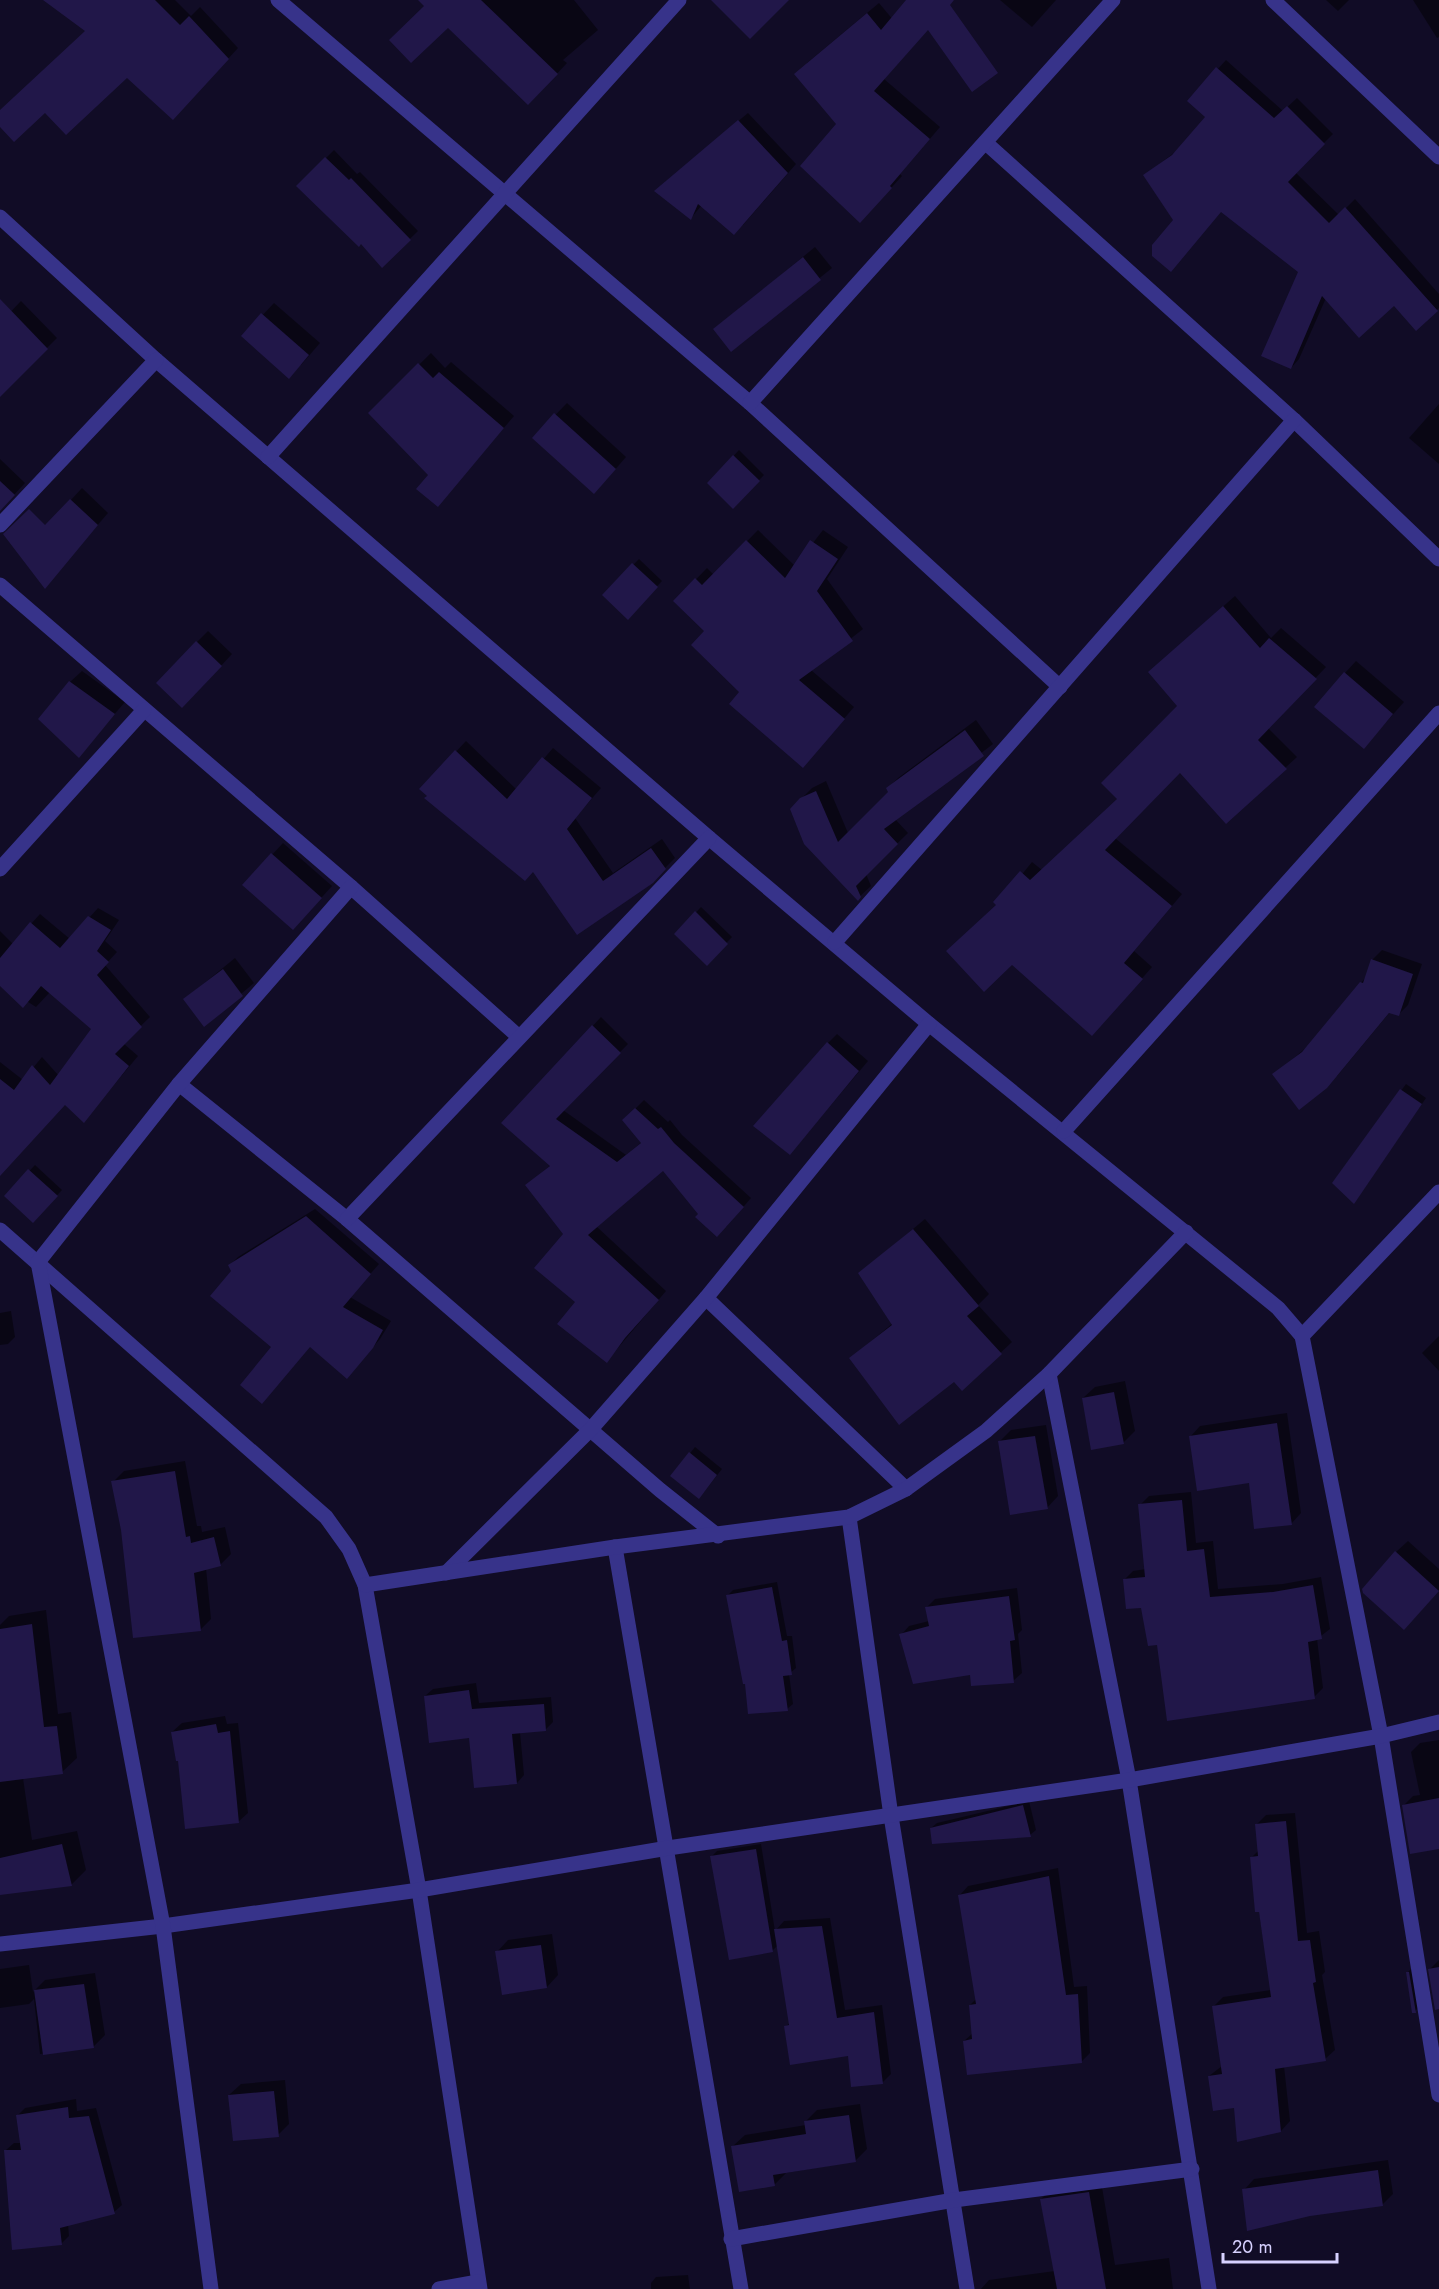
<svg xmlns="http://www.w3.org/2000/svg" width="1439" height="2289" viewBox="0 0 1439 2289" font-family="Jost,sans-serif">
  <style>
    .shadow { fill: #0007 }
    .building { fill: #211749 }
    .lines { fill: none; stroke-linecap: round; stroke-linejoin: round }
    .minor { stroke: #37338a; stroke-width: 15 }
  </style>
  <rect width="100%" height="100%" fill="#110c26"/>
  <!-- shadow -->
  <g class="shadow">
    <polygon points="77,0 175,0 191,16 200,7 238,48 183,108 127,76 45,111 0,125 0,112 87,30"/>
    <polygon points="419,0 574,0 598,30 563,60 567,63 538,94"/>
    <polygon points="1000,0 1056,0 1032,27"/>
    <polygon points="1326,0 1349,0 1338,11"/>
    <polygon points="1413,0 1439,0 1439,37 1437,38"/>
    <polygon points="879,3 914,45 884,79 940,127 900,174 902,176 871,210 838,124 807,63"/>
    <polygon points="1226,60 1283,111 1297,98 1333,134 1295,172 1339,215 1355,199 1439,294 1439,308 1416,329 1394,304 1326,298 1299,359 1291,368 1300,271 1222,211 1175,220 1145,175 1179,149 1207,117 1189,101"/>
    <polygon points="748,113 796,164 743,225 702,205 691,218 665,182"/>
    <polygon points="334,150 357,174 360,172 418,231 382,266 361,242 298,186"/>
    <polygon points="815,247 832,268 731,350 715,329"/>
    <polygon points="21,301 57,338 11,384 0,376 0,323"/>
    <polygon points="274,303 320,343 301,365 243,336"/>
    <polygon points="431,353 445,368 451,362 514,416 438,505 430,475 370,413"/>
    <polygon points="567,403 626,457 606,480 534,437"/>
    <polygon points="1439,404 1439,464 1409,438"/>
    <polygon points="739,450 764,475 733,507 709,483"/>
    <polygon points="0,459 25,483 0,510"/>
    <polygon points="82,488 108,513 58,571 33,541"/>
    <polygon points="758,530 795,566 823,530 848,547 827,579 863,629 811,670 854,707 813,755 741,692 706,631 675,601 707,568 714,575"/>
    <polygon points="639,559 662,581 628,617 604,595"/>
    <polygon points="1235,596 1271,638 1281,628 1326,667 1268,728 1297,757 1226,822 1180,771 1115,838 1182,894 1134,951 1152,967 1103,1023 998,904 1032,862 1042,870 1119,799 1179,706 1161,661"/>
    <polygon points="208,631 232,654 194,695 197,642"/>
    <polygon points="1356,661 1404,702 1364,747 1345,673"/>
    <polygon points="82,671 125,702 79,755 70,682"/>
    <polygon points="976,720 993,744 895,819 908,833 866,874 871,886 858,898 791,809 812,788 826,781 848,833 890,792 888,788 898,778"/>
    <polygon points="466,741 517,790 553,748 601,788 575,818 613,873 662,839 675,858 652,881 577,933 533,870 421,789"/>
    <polygon points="283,843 332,886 304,917 244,885"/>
    <polygon points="701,907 732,937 707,963 676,934"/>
    <polygon points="98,908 119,920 105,941 117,952 105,965 150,1017 123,1043 138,1056 84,1121 65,1103 0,1153 0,1062 23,1080 42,1057 59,1076 93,1029 50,992 36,1007 0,984 0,931 13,944 40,914 70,939"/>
    <polygon points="1382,950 1422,964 1408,1005 1398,1015 1390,1012 1337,1076 1274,1075 1308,1046 1366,977 1372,960"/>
    <polygon points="235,958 254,983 204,1025 185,999"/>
    <polygon points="601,1017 628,1044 563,1110 626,1155 642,1142 624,1120 644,1100 668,1122 670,1120 682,1135 751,1198 726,1227 699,1214 664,1169 596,1226 666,1291 607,1361 577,1302 565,1234 527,1185 551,1165 503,1123"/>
    <polygon points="837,1034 868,1061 799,1143 828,1043"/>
    <polygon points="1406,1084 1426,1098 1354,1202 1334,1183"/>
    <polygon points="35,1165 62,1190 33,1221 6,1196"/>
    <polygon points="315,1209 379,1264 350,1297 391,1321 380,1339 355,1368 310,1345 273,1347 230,1265 238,1257"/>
    <polygon points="925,1219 989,1294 978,1305 1012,1342 962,1389 955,1380 851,1358 893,1323 860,1273"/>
    <polygon points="11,1311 15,1337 8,1344 0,1345 0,1313"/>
    <polygon points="1439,1336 1439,1371 1422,1353"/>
    <polygon points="1125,1381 1135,1431 1123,1443 1083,1398 1095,1387"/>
    <polygon points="1287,1413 1301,1513 1291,1524 1250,1481 1190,1437 1200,1426"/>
    <polygon points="1046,1425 1058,1496 1047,1508 999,1442 1011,1430"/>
    <polygon points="695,1447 722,1469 704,1492 672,1476"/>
    <polygon points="185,1461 197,1526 201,1526 202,1532 225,1527 231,1554 220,1565 206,1568 211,1619 200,1630 123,1530 113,1482 124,1471"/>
    <polygon points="1191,1492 1196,1543 1213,1541 1218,1589 1283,1584 1321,1577 1330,1629 1317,1639 1323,1688 1314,1697 1158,1643 1143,1606 1124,1580 1133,1571 1146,1569 1140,1505 1149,1496"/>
    <polygon points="1408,1541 1439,1569 1439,1590 1415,1617 1396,1552"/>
    <polygon points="777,1582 787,1636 792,1636 796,1668 789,1674 793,1704 787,1709 747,1682 728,1595 733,1590"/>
    <polygon points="1017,1588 1022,1630 1018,1634 1022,1673 1013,1681 971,1673 901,1635 909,1626 929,1621 926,1608 935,1599"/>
    <polygon points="46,1610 58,1714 71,1712 77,1758 62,1772 23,1778 32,1840 77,1831 86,1870 72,1884 0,1893 0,1625 9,1616"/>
    <polygon points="476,1683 479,1703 551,1697 553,1722 546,1729 520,1732 524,1775 517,1783 425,1696 433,1689"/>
    <polygon points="225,1716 227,1724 238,1723 248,1813 238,1822 179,1759 172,1732 182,1723"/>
    <polygon points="1439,1740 1439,1847 1404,1805 1413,1796 1420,1795 1411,1752 1420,1743"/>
    <polygon points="1029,1801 1036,1830 1030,1835 931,1828 937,1823"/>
    <polygon points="1295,1813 1307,1933 1319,1931 1325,1972 1322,1975 1335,2050 1325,2059 1284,2066 1290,2121 1281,2131 1235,2107 1209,2076 1222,2066 1214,2006 1223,1997 1271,1990 1251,1858 1259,1850 1256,1825 1266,1815"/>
    <polygon points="761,1844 775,1931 784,1921 830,1918 845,2010 882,2005 891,2074 883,2082 850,2055 786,2026 790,2023 778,1945 772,1951 712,1856 717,1851"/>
    <polygon points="1058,1868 1074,1987 1087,1986 1090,2053 1081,2062 964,2041 973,2033 970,2005 977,1998 960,1895 968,1886"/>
    <polygon points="552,1934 558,1975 547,1987 497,1952 508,1940"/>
    <polygon points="1439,1960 1439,2008 1430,1969"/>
    <polygon points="1419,1961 1427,2000 1415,2011 1407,1973"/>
    <polygon points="29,1965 33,1992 45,1980 95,1973 105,2035 93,2047 40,2054 34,1999 29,2004 0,2008 0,1969"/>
    <polygon points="285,2080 289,2124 278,2135 229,2095 241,2084"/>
    <polygon points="76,2099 77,2111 96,2108 122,2205 114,2212 68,2224 69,2236 61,2244 6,2150 14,2143 22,2143 17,2116 25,2108"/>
    <polygon points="860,2104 867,2149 855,2161 786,2173 775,2184 733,2146 745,2135 806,2125 805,2122 817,2110"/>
    <polygon points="1388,2160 1393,2194 1382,2205 1244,2190 1254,2179"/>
    <polygon points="1101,2181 1115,2265 1169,2258 1173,2289 981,2289 989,2280 1055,2271 1041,2199 1053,2188"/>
    <polygon points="688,2275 690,2289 651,2289 651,2283 656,2277"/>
  </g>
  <!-- building -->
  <g class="building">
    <polygon points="43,0 155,0 180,25 189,16 229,59 173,120 127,78 66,135 45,113 14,142 0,127 0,110 85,31"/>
    <polygon points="418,0 481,0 558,74 528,105 448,28 411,63 389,40 424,6"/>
    <polygon points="711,0 789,0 750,39"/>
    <polygon points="906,0 954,0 950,5 998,73 972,92 928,30 874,91 930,139 890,186 892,188 860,223 800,166 836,124 794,74 867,13 881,30"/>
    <polygon points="1216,67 1274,118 1287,106 1325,144 1288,182 1329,223 1345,207 1438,311 1416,331 1394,306 1359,338 1322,296 1291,369 1261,356 1298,272 1221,212 1171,272 1152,256 1152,245 1173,220 1143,175 1172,155 1205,117 1187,101"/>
    <polygon points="738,120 788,173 734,235 698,204 691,220 654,191"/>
    <polygon points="325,157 349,180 351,178 411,240 382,268 361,244 359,247 296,186"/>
    <polygon points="803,257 821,280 731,352 713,329"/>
    <polygon points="0,299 48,349 0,397"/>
    <polygon points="261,313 309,355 289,379 241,336"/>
    <polygon points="418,363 433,378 439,372 504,428 438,507 416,489 428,475 368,413"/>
    <polygon points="554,413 616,469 594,494 532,438"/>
    <polygon points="733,455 760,481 733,509 707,483"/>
    <polygon points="0,481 15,495 0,511"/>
    <polygon points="70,499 98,525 45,589 3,534 29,509 45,525"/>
    <polygon points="746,540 785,578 810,540 838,559 817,591 853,641 799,680 845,719 803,768 729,704 739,692 691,645 704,631 673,601 695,578 702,585"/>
    <polygon points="632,563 658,587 628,620 602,595"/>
    <polygon points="1223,606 1260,648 1269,638 1317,679 1258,740 1287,769 1226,824 1180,773 1105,850 1172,906 1124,963 1143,979 1092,1036 1012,965 984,992 946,951 996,905 993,902 1020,871 1030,880 1117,799 1101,783 1177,706 1148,672"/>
    <polygon points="196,641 222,666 182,708 156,683"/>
    <polygon points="1344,672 1393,714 1364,749 1314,707"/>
    <polygon points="69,681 115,714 79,758 38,719"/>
    <polygon points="965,730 984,756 884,829 898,844 856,886 861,897 858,901 804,844 790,809 800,798 816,791 838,842 888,792 886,788"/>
    <polygon points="455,750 507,799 542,757 592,798 567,829 603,881 651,848 666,869 653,883 577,935 533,872 525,881 424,798 427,796 419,789"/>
    <polygon points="271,853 322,898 293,930 242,885"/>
    <polygon points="695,911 728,944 707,966 674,934"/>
    <polygon points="88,916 111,930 97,951 109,962 97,975 142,1027 115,1054 129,1066 84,1123 65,1105 0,1176 0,1079 14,1090 32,1065 50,1085 91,1029 41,986 23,1008 0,986 0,958 30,922 60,948"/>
    <polygon points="1371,959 1413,974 1399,1016 1389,1013 1327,1088 1299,1110 1272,1074 1302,1052 1360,982 1363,983"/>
    <polygon points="223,969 243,996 204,1027 183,999"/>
    <polygon points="592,1025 621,1053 556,1119 617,1162 641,1143 622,1120 635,1108 658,1129 661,1127 674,1143 744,1207 717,1237 695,1217 698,1214 663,1171 588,1235 659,1300 625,1338 607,1363 557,1324 575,1302 534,1268 563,1234 525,1185 550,1166 501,1123"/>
    <polygon points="827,1042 859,1071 790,1155 753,1126"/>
    <polygon points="1400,1089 1422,1104 1354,1204 1332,1183"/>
    <polygon points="28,1169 58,1196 33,1223 4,1196"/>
    <polygon points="306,1216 371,1274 343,1307 383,1330 373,1348 347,1379 310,1347 262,1404 240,1385 271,1347 210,1296 231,1271 228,1265"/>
    <polygon points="913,1229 979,1306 967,1316 1002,1354 962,1391 954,1382 899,1425 849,1358 892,1325 858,1273"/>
    <polygon points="1114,1392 1124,1444 1091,1450 1082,1398"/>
    <polygon points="1277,1423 1292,1525 1254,1529 1249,1483 1197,1491 1189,1436"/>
    <polygon points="1035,1436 1048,1509 1010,1515 998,1441"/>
    <polygon points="689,1452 717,1475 699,1499 670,1476"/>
    <polygon points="175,1471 186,1537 190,1536 191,1543 214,1537 221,1566 194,1573 201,1631 133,1638 121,1530 111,1481"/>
    <polygon points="1182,1500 1187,1551 1204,1549 1210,1597 1273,1592 1313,1585 1322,1639 1308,1642 1315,1699 1167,1721 1157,1645 1148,1646 1141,1608 1126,1609 1123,1579 1145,1577 1138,1504"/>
    <polygon points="1395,1551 1439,1591 1404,1630 1363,1593 1362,1589"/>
    <polygon points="772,1587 782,1641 787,1640 792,1675 783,1676 788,1711 748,1714 745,1684 743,1684 726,1595"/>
    <polygon points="1009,1596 1015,1640 1010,1641 1014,1683 971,1686 970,1675 913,1684 899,1634 929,1626 925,1607"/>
    <polygon points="32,1624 44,1727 57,1726 63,1774 0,1782 0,1629"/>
    <polygon points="469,1690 472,1709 544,1704 546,1731 512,1734 517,1784 474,1788 469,1738 429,1743 424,1696"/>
    <polygon points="216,1724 218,1733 230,1731 239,1823 185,1829 178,1761 176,1761 171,1732"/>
    <polygon points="1439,1798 1439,1849 1410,1854 1402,1805"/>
    <polygon points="1023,1805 1031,1837 932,1844 930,1828"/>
    <polygon points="1286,1821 1298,1941 1310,1940 1316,1982 1313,1983 1326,2061 1275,2069 1281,2132 1237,2142 1234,2108 1213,2111 1208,2076 1222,2074 1212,2006 1271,1997 1259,1912 1255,1912 1250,1857 1258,1856 1255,1824"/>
    <polygon points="62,1844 72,1886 0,1895 0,1858"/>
    <polygon points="756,1849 773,1952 729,1960 710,1856"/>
    <polygon points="1049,1876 1066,1995 1078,1994 1082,2063 967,2075 963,2041 972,2039 969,2005 976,2004 958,1895"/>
    <polygon points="822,1926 837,2018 874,2012 883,2084 851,2087 848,2056 790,2065 784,2026 789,2025 774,1929"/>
    <polygon points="541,1945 547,1988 502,1995 495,1951"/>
    <polygon points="1439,1967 1439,2009 1435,2010 1428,1969"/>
    <polygon points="1406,1972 1409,1972 1416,2013 1412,2013"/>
    <polygon points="84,1984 94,2048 43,2055 34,1990"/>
    <polygon points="274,2091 279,2137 233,2141 228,2095"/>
    <polygon points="68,2107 69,2118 89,2116 115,2214 60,2228 62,2245 12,2250 4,2150 21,2150 16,2115"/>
    <polygon points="849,2115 856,2162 773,2175 775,2186 739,2192 731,2146 806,2134 804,2121"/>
    <polygon points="1378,2170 1383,2206 1310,2216 1247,2231 1242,2189"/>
    <polygon points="1089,2192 1106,2289 1057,2289 1040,2199"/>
  </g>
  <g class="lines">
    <!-- minor -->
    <g class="minor">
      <polyline points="278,0 750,403 1060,687"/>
      <polyline points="1273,0 1439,157"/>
      <polyline points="986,143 1294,420 1439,559"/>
      <polyline points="0,217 156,360 709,838 929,1024 1278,1308 1302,1336"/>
      <polyline points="750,403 1113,0"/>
      <polyline points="268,457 679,0"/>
      <polyline points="0,525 156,360"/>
      <polyline points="0,585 351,887 519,1037"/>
      <polyline points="0,869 144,710"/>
      <polyline points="835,942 1294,420"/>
      <polyline points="179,1084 347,1219 660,1490 718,1536"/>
      <polyline points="1064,1131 1439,713"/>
      <polyline points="1439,1192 1302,1336 1381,1736 1439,2095"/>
      <polyline points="347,1219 709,838"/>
      <polyline points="0,1230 326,1517 349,1549 365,1585 419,1890 480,2289"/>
      <polyline points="706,1298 906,1489"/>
      <polyline points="1049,1374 1129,1780 1209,2289"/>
      <polyline points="849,1517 891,1816 967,2289"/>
      <polyline points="615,1547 741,2289"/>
      <polyline points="446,1573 591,1429 706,1298 929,1024"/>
      <polyline points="365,1585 615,1547 849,1517 906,1489 986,1431 1049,1374 1186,1232"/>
      <polyline points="0,1944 163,1926 419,1890 668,1848 1129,1780 1381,1736 1439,1722"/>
      <polyline points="731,2239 954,2200 1192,2169"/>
      <polyline points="211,2289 163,1926 38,1262 179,1084 351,887"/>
      <polyline points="439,2289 478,2282"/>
    </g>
  </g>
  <!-- scale -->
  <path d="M1223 2253v9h114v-9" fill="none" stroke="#d7d1ff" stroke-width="3"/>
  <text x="1232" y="2253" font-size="18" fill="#d7d1ff" stroke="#110c26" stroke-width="4.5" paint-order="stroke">20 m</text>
</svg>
